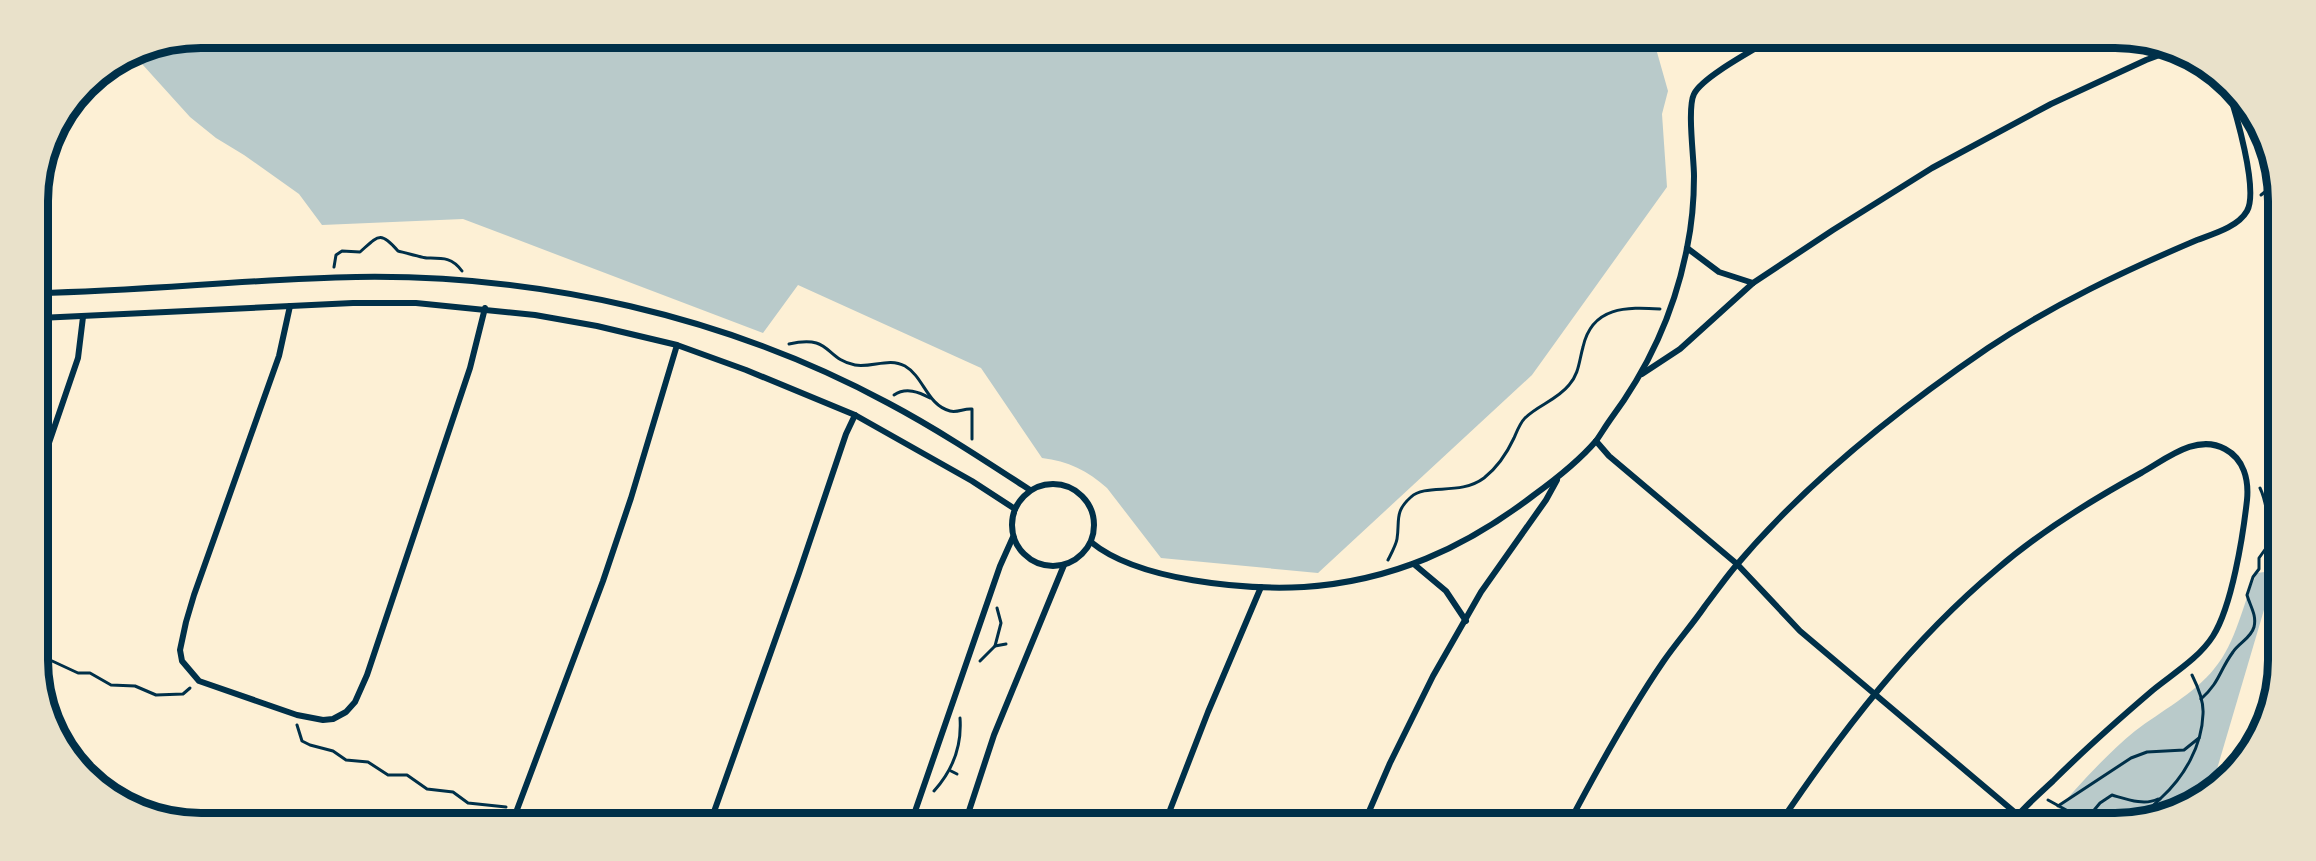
<svg xmlns="http://www.w3.org/2000/svg" width="2316" height="861" viewBox="0 0 2316 861" font-family="'IBM Plex Sans',sans-serif">
  <style>
    .green { fill: #b9caca }
    .lines { fill: none; stroke-linecap: round; stroke-linejoin: round }
    .path { stroke: #003049; stroke-width: 3 }
    .minor { stroke: #003049; stroke-width: 6 }
    .rim { fill: none; stroke: #003049; stroke-width: 8 }
  </style>
  <rect width="100%" height="100%" fill="#fdf0d5"/>
  <!-- green -->
  <g class="green">
    <path d="M201,38H1653L1668,91L1662,114L1667,187L1532,375L1318,573L1161,558L1107,488C1088,471 1068,461 1042,458L981,368L798,285L763,333L463,219L322,225L299,194L244,155L216,138L190,117L133,54L139,50Z"/>
    <path d="M2272,571L2266,603L2212,786L2208,792L2125,823H2046C2074,791 2102,758 2135,731C2160,712 2195,693 2214,669C2237,642 2242,604 2257,573Z"/>
  </g>
  <g class="lines">
    <!-- path -->
    <g class="path">
      <polyline points="2261,195 2266,191 2274,173"/>
      <path d="M334,267L336,255L342,251L360,252C378,236 380,230 398,251C402,252 424,258 427,258C442,258 452,257 462,271"/>
      <path d="M789,344C832,334 824,359 855,365C872,368 889,357 905,366C924,377 927,405 950,411C958,413 964,408 972,409V439"/>
      <path d="M894,395C906,387 919,392 930,398"/>
      <path d="M1388,560C1391,554 1396,545 1397,539C1400,520 1394,512 1411,497C1426,483 1460,496 1484,478C1498,467 1507,453 1514,438C1517,431 1520,423 1525,418C1538,405 1557,400 1569,385C1579,374 1579,361 1583,347C1592,306 1627,307 1660,309"/>
      <polyline points="995,646 1001,623 997,608"/>
      <polyline points="40,660 50,660 78,673 90,673 111,685 135,686 156,695 183,694 190,688"/>
      <polyline points="980,661 995,646 1006,644"/>
      <path d="M2201,699C2220,682 2219,671 2233,652C2239,643 2251,638 2254,627C2257,615 2250,606 2247,595L2253,577L2259,569V558L2274,537C2266,521 2268,504 2260,488"/>
      <polyline points="297,725 302,741 310,745 333,751 346,760 368,762 388,775 407,775 427,789 453,792 468,803 506,807"/>
      <polyline points="951,771 957,774"/>
      <path d="M934,791C953,770 962,746 960,718"/>
      <path d="M2048,800L2068,811L2090,815L2100,803L2112,795C2126,799 2144,806 2158,799"/>
      <polyline points="2058,806 2131,758 2147,752 2184,750 2199,738"/>
      <polyline points="525,816 535,821 546,823"/>
      <polyline points="1378,818 1390,823"/>
      <path d="M2070,823C2094,809 2121,818 2147,810C2152,808 2156,802 2161,798C2184,777 2202,746 2203,714C2204,701 2198,687 2192,675"/>
    </g>
    <!-- minor -->
    <g class="minor">
      <polyline points="1687,248 1719,272 1753,283"/>
      <path d="M38,293C144,291 250,279 356,277C539,274 727,316 888,403C937,429 984,460 1030,490"/>
      <polyline points="290,306 279,356 194,595 186,622 180,650 182,661 199,681 297,715 323,720 333,719 346,712 355,702 367,675 470,368 485,308"/>
      <polyline points="39,318 353,303 416,303 535,315 597,326 677,345 746,370 855,415 972,481 1015,509"/>
      <polyline points="1642,374 1680,349 1753,283 1833,230 1932,168 2051,104 2146,60 2173,50"/>
      <polyline points="1596,441 1609,456 1737,564 1800,631 2018,815"/>
      <polyline points="39,472 78,358 83,317"/>
      <circle cx="1053" cy="525" r="41"/>
      <path d="M1091,542C1138,581 1245,590 1304,587C1392,581 1465,548 1534,495C1556,479 1578,462 1596,441C1601,434 1605,427 1610,420C1648,369 1675,310 1687,248C1692,224 1694,199 1694,176C1694,158 1687,108 1694,94C1702,77 1755,49 1773,38"/>
      <polyline points="1415,565 1446,591 1466,621"/>
      <polyline points="2214,790 2223,778"/>
      <polyline points="512,823 603,581 631,498 677,345"/>
      <polyline points="710,823 799,573 846,434 855,415"/>
      <polyline points="911,823 1000,566 1013,537"/>
      <polyline points="965,823 994,735 1064,565"/>
      <polyline points="1165,823 1208,712 1261,587"/>
      <polyline points="1364,823 1390,763 1433,676 1481,592 1546,500 1557,480"/>
      <path d="M1569,823C1598,768 1628,713 1663,662C1676,643 1692,625 1705,606C1715,593 1724,580 1734,568C1805,483 1897,410 1988,348C2054,304 2124,271 2197,240C2213,234 2238,227 2247,211C2259,190 2235,110 2227,86"/>
      <path d="M1780,823C1842,731 1911,641 1997,569C2041,531 2090,501 2141,473C2165,460 2196,433 2225,449C2244,459 2249,480 2247,500C2243,536 2232,606 2213,636C2199,658 2174,673 2153,690C2119,719 2085,749 2053,781C2039,794 2024,807 2011,823"/>
    </g>
  </g>
  <!-- crop -->
  <path d="M0 0H2316V861H0ZM201 48H2115A153 153 0 0 1 2268 201V660A153 153 0 0 1 2115 813H201A153 153 0 0 1 48 660V201A153 153 0 0 1 201 48Z" fill="#e9e1ca" fill-rule="evenodd"/>
  <path class="rim" d="M201 48H2115A153 153 0 0 1 2268 201V660A153 153 0 0 1 2115 813H201A153 153 0 0 1 48 660V201A153 153 0 0 1 201 48Z"/>
</svg>
